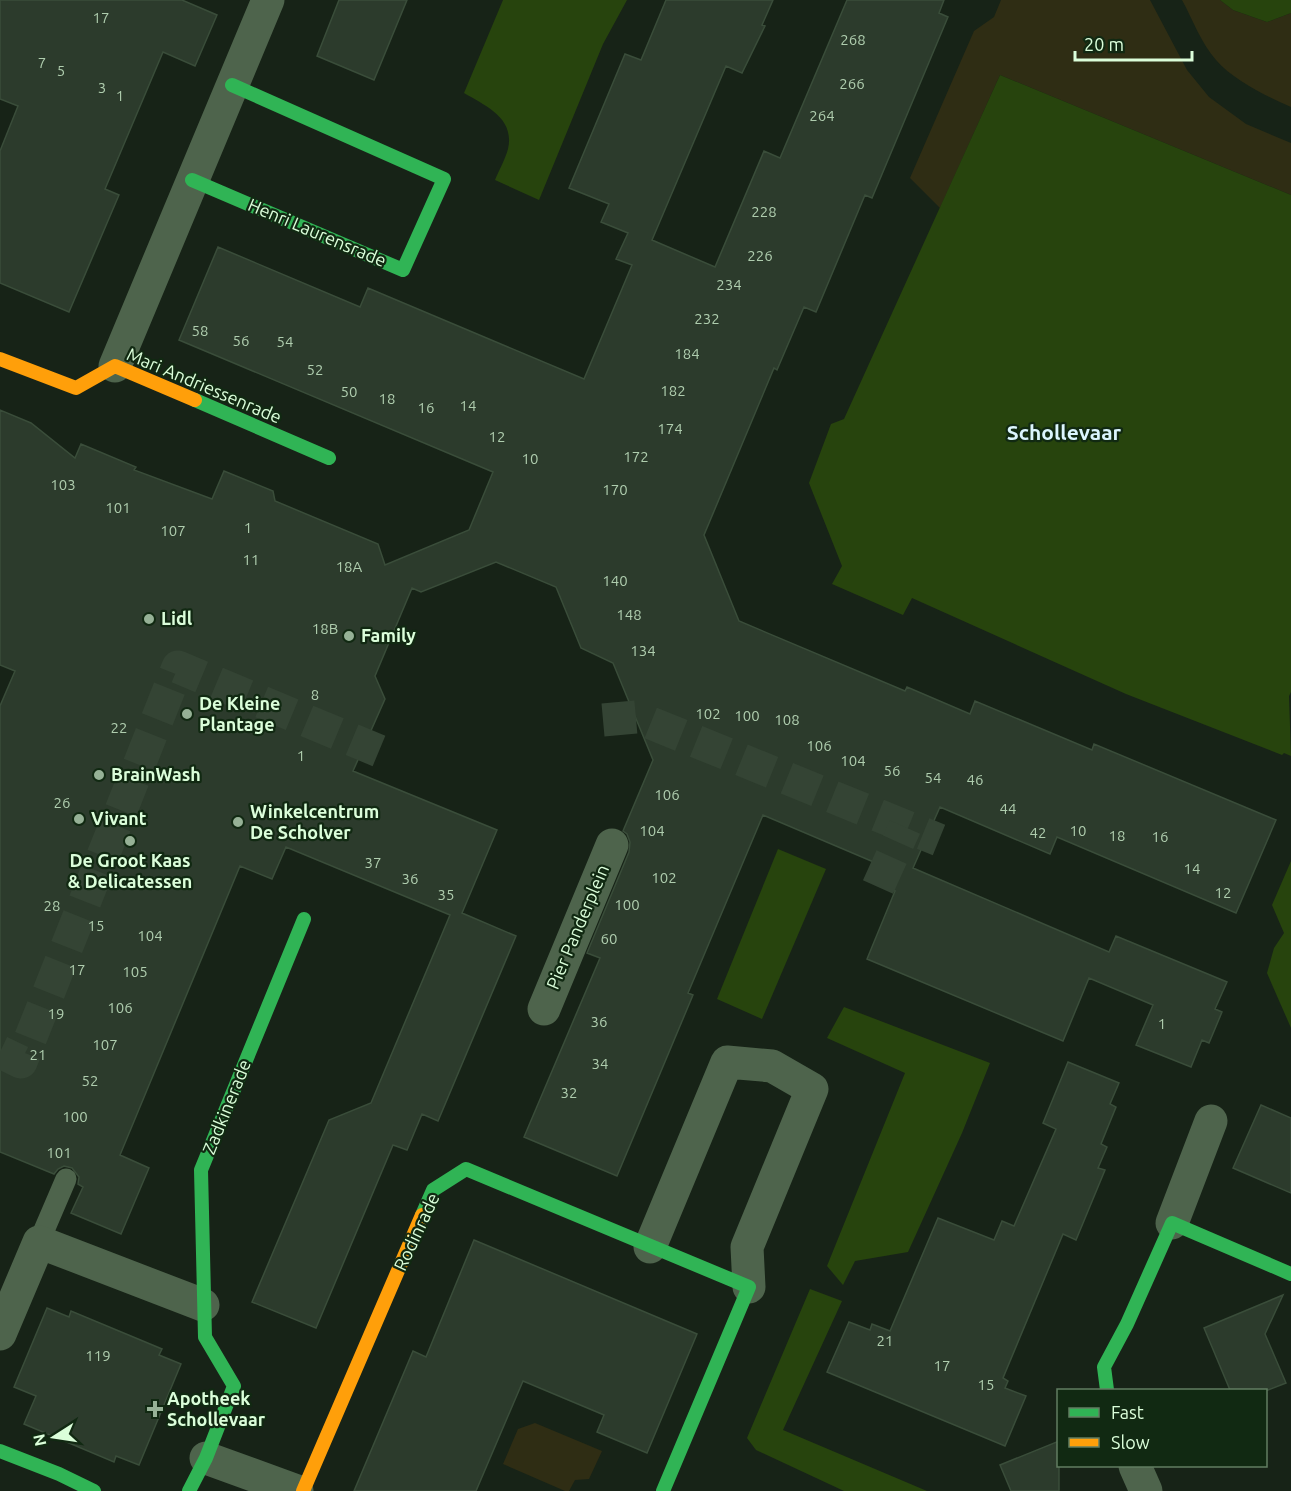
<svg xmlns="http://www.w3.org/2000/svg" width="1291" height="1491" viewBox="0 0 1291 1491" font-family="Ubuntu,sans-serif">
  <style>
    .green { fill: #2f2d14 }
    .water { fill: #27440d }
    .building { fill: #2c3b2c; stroke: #3a4d3a; stroke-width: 1.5 }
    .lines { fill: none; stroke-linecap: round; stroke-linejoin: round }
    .street-tunnel { stroke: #344434; stroke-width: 33; stroke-dasharray: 33 16; stroke-linecap: butt }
    .lane { stroke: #4e644c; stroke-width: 21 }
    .street { stroke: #4e644c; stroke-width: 33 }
    .fast { stroke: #30b455; stroke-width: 14 }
    .slow { stroke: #ff9f0a; stroke-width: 14 }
    .poi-dot { fill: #96b196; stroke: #112912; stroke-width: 2 }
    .labels { text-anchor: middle; stroke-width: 4.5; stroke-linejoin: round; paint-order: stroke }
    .number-label { font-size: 15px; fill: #afcdae }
    .street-label { font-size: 18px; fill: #dbfeda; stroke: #112912 }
    .poi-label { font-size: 18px; font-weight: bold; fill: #dbfeda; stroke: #112912; text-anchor: start }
    .quarter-label { font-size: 21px; font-weight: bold; fill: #dcf6fe; stroke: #112912 }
  </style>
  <rect width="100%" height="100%" fill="#172317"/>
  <!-- green -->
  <g class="green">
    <polygon points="1001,0 1150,0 1187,70 1209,97 1246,124 1291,143 1291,195 1000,75 940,208 910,178 974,31 994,17"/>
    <path d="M1182,0H1220L1233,10L1267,22L1291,13V107C1268,97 1233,80 1216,60C1201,43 1193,20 1182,0Z"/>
    <polygon points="535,1423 602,1451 589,1479 575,1480 569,1491 565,1491 503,1464 518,1429"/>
  </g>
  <!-- water -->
  <g class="water">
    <path d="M503,0H627L603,44L539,200L495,180C499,170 505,160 508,149C515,118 486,106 464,93Z"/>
    <polygon points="1220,0 1291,0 1291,13 1267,22 1233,10"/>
    <polygon points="1000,75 1291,195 1291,692 1289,696 1291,756 1284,753 1282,755 1126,694 912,598 903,615 832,584 842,566 809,483 831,424 844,419"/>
    <polygon points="778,849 826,869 762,1019 717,999"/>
    <polygon points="1291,861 1291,1028 1267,973 1274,948 1284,933 1272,905"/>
    <polygon points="844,1007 990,1063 962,1133 908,1252 855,1261 843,1285 827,1266 905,1073 827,1038"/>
    <polygon points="810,1289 842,1301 783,1430 927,1491 844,1491 756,1450 747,1438"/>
  </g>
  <!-- building -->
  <g class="building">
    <polygon points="0,0 182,0 217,15 195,66 163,52 105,189 119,195 69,312 0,283 0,151 18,106 0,99"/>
    <polygon points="339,0 407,0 374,80 317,56"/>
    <polygon points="666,0 773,0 762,25 765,26 742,73 726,66 652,240 715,267 764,151 780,158 847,0 944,0 939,13 948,17 872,198 865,195 816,312 804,307 777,370 774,368 704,535 739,621 905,691 907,687 970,714 975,701 1092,750 1094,744 1276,820 1236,913 1057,837 1050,854 940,807 913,868 1109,952 1116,936 1227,982 1215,1009 1222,1012 1209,1043 1202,1040 1191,1067 1136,1045 1153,1005 1089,978 1063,1041 867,959 895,891 869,881 876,863 763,815 688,993 693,995 617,1176 524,1137 600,958 587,953 629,852 630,842 627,834 623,831 653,760 613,663 581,648 556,587 496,562 421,592 412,588 375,676 385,699 353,771 497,830 462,913 516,936 438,1121 422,1114 407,1150 393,1145 316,1328 252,1302 329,1120 371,1103 450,915 286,847 272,879 240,866 120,1155 149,1168 121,1234 71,1213 83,1187 78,1184 79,1177 72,1168 64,1166 58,1169 54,1174 0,1152 0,706 15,671 0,665 0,410 31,423 75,458 81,444 136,467 134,470 212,499 224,471 273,491 275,501 378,544 385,565 469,530 493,472 179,340 218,247 360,307 368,288 584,379 632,265 616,259 628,233 601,222 609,204 569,188 625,54 641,60"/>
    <polygon points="1068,1062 1119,1083 1110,1104 1116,1107 1101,1144 1107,1147 1098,1168 1105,1170 1076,1240 1063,1234 1003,1378 1008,1381 1005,1388 1026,1396 1005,1446 827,1372 849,1322 870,1330 872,1324 890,1331 938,1218 994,1240 1002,1221 1014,1226 1056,1129 1043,1123"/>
    <polygon points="1261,1105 1291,1118 1291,1193 1233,1168"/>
    <polygon points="474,1240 697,1334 647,1453 597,1432 604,1415 523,1381 476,1491 354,1491 413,1351 426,1357"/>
    <polygon points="1283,1295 1265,1334 1286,1383 1268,1390 1230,1390 1204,1328"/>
    <polygon points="47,1308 69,1317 71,1311 162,1349 159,1355 181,1364 139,1465 116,1456 114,1462 24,1424 36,1396 14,1387"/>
    <polygon points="1059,1441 1059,1491 1011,1491 1000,1465"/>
  </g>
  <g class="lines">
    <!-- street-tunnel -->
    <g class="street-tunnel">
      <polyline points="603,720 636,717 939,840"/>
      <polyline points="878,887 905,827"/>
      <polyline points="0,1052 21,1062 178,667 379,751"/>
    </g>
    <!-- lane -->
    <polyline class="lane" points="39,1242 66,1179"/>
    <!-- street -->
    <g class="street">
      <polyline points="115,366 268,0"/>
      <polyline points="544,1009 612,845"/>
      <polyline points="1172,1223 1211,1121"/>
      <polyline points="650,1247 727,1062 772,1066 812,1089 747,1247 749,1287"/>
      <polyline points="0,1334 39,1242 203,1305"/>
      <polyline points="206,1458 297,1491"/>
      <polyline points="1135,1466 1146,1491"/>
    </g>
    <!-- fast -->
    <g class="fast">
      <polyline points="192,180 403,270 444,179 232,85"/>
      <polyline points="195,400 329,458"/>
      <polyline points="422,1215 433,1190 466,1169 749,1287 663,1491"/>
      <polyline points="1107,1390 1104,1367 1127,1324 1172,1223 1291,1274"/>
      <polyline points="0,1451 59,1474 94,1491"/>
      <polyline points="189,1491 206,1458 234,1386 205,1337 201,1170 304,919"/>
    </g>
    <!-- slow -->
    <g class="slow">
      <polyline points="0,359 76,388 115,366 195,400"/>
      <polyline points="303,1491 422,1215"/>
    </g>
  </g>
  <!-- markers -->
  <g class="poi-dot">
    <circle cx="149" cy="619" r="6"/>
    <circle cx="349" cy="636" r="6"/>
    <circle cx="187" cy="714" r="6"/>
    <circle cx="99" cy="775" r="6"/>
    <circle cx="79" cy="819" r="6"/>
    <circle cx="238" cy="822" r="6"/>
    <circle cx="130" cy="841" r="6"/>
    <path d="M152 1400h6v6h6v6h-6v6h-6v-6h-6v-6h6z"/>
  </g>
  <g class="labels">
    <!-- number labels -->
    <g class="number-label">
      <text x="101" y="23">17</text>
      <text x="853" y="45">268</text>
      <text x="42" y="68">7</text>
      <text x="61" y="76">5</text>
      <text x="852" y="89">266</text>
      <text x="102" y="93">3</text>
      <text x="120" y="101">1</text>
      <text x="822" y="121">264</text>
      <text x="764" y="217">228</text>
      <text x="760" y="261">226</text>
      <text x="729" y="290">234</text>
      <text x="707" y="324">232</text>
      <text x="200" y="336">58</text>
      <text x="241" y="346">56</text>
      <text x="285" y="347">54</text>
      <text x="687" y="359">184</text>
      <text x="315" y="375">52</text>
      <text x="673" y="396">182</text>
      <text x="349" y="397">50</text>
      <text x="387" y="404">18</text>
      <text x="468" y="411">14</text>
      <text x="426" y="413">16</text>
      <text x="670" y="434">174</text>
      <text x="497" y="442">12</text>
      <text x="636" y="462">172</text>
      <text x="530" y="464">10</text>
      <text x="63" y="490">103</text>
      <text x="615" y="495">170</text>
      <text x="118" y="513">101</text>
      <text x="248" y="533">1</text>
      <text x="173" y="536">107</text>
      <text x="251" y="565">11</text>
      <text x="349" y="572">18A</text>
      <text x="615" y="586">140</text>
      <text x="629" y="620">148</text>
      <text x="325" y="634">18B</text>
      <text x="643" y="656">134</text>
      <text x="315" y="700">8</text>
      <text x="708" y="719">102</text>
      <text x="747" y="721">100</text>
      <text x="787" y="725">108</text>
      <text x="119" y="733">22</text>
      <text x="819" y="751">106</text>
      <text x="301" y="761">1</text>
      <text x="853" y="766">104</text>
      <text x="892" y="776">56</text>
      <text x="933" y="783">54</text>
      <text x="975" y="785">46</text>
      <text x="667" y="800">106</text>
      <text x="62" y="808">26</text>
      <text x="1008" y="814">44</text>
      <text x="652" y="836">104</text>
      <text x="1078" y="836">10</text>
      <text x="1038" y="838">42</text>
      <text x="1117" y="841">18</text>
      <text x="1160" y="842">16</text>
      <text x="373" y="868">37</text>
      <text x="1192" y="874">14</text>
      <text x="664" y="883">102</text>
      <text x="410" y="884">36</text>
      <text x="1223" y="898">12</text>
      <text x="446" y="900">35</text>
      <text x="627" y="910">100</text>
      <text x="52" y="911">28</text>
      <text x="96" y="931">15</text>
      <text x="150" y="941">104</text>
      <text x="609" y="944">60</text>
      <text x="77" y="975">17</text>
      <text x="135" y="977">105</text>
      <text x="120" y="1013">106</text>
      <text x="56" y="1019">19</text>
      <text x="599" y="1027">36</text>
      <text x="1162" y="1029">1</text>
      <text x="105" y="1050">107</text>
      <text x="38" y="1060">21</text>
      <text x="600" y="1069">34</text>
      <text x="90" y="1086">52</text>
      <text x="569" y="1098">32</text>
      <text x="75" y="1122">100</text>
      <text x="59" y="1158">101</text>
      <text x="885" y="1346">21</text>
      <text x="98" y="1361">119</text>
      <text x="942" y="1371">17</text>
      <text x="986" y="1390">15</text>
    </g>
    <!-- street labels -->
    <g class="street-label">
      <text transform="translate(317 233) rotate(23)" y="6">Henri Laurensrade</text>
      <text transform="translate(204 386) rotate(23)" y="6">Mari Andriessenrade</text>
      <text transform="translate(578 927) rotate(-67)" y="6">Pier Panderplein</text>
      <text transform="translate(227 1107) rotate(-68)" y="6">Zadkinerade</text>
      <text transform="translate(417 1232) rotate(-65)" y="6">Rodinrade</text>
    </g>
    <!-- poi labels -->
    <g class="poi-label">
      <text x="161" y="625">Lidl</text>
      <text x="361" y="642">Family</text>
      <text x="199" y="710">De Kleine<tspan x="199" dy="21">Plantage</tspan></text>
      <text x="111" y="781">BrainWash</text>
      <text x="250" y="818">Winkelcentrum<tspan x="250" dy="21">De Scholver</tspan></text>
      <text x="91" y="825">Vivant</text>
      <text x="130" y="867" text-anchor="middle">De Groot Kaas<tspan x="130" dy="21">&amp; Delicatessen</tspan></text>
      <text x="167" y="1405">Apotheek<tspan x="167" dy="21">Schollevaar</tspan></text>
    </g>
    <!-- quarter labels -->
    <g class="quarter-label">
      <text x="1064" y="440">Schollevaar</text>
    </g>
  </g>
  <!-- legend -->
  <rect x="1057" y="1389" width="210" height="78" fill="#112912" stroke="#627e62" stroke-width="1.5"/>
  <rect x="1069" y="1408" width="30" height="9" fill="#30b455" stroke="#627e62" stroke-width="1.5"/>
  <text x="1111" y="1419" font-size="18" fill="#dbfeda">Fast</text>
  <rect x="1069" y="1438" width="30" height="9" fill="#ff9f0a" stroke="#627e62" stroke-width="1.5"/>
  <text x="1111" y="1449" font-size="18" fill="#dbfeda">Slow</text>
  <!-- north arrow -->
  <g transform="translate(54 1437) rotate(258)" stroke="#112912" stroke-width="4.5" paint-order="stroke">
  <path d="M0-4.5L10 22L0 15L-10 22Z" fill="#dbfeda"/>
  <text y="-9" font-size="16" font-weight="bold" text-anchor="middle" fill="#dbfeda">N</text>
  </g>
  <!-- scale -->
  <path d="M1075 51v9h117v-9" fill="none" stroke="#dbfeda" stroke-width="3"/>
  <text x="1084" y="51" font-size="18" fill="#dbfeda" stroke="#112912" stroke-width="4.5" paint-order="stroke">20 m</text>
</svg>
